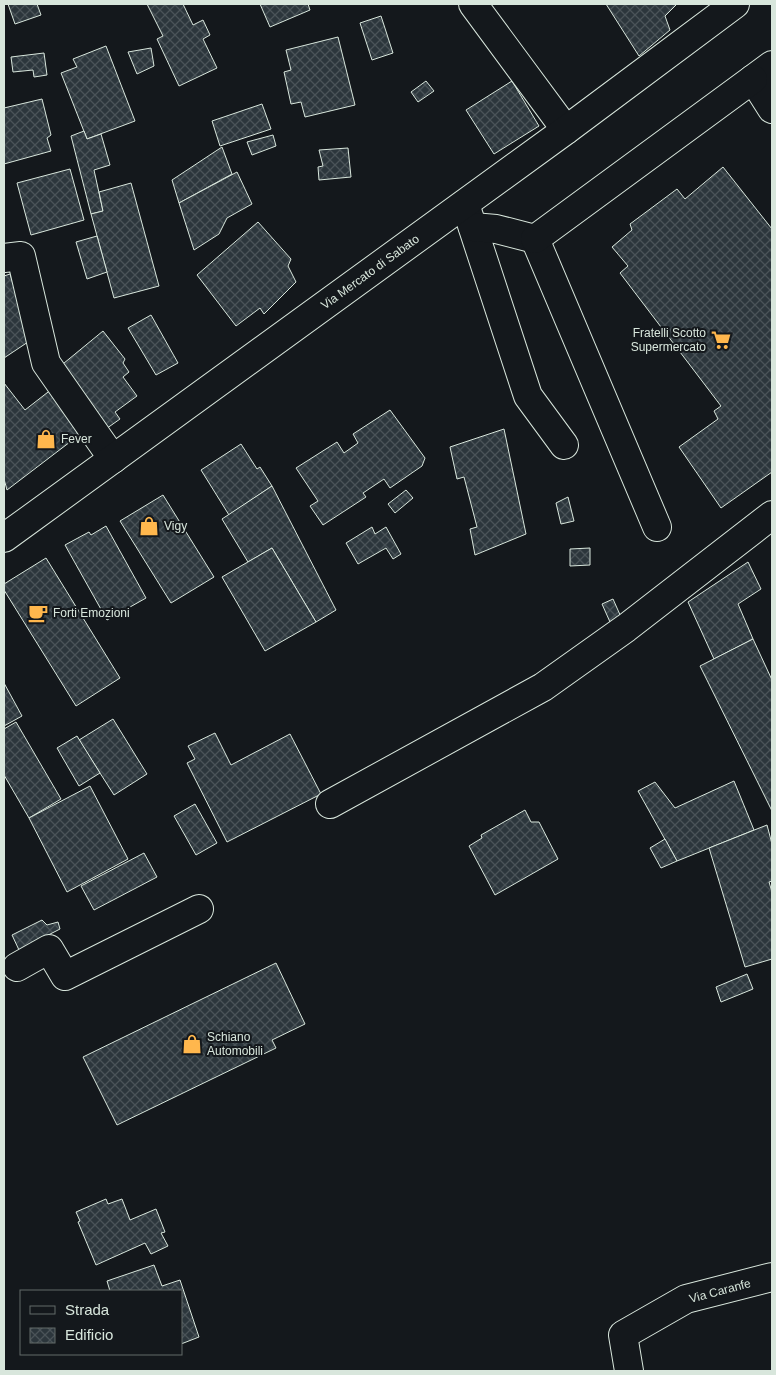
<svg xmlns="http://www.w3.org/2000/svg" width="776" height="1375" viewBox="0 0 776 1375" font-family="Helvetica,sans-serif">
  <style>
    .building { fill: url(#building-cross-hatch); stroke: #d8e6dc }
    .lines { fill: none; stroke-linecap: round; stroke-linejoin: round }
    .minor-casing { stroke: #d8e6dc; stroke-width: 30 }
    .minor { stroke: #14181c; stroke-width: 28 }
    .labels { text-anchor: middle; stroke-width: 4; stroke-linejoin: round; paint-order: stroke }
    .street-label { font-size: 12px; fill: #d8e6dc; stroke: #14181c }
    .poi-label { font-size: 12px; fill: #d8e6dc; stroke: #14181c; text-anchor: start }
  </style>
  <defs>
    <pattern id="building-cross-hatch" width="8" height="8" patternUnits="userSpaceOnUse" patternTransform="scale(1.25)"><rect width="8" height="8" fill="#2c363c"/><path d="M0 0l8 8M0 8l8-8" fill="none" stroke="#4a5358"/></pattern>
  </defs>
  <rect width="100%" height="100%" fill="#14181c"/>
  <!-- building -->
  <g class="building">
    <polygon points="8,4 37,4 41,15 15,24"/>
    <polygon points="147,4 183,4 193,25 203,20 210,35 203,39 217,68 179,86 157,39 163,36"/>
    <polygon points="260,4 308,4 310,10 270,27"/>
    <polygon points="606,4 677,4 665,16 670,30 639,56"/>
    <polygon points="381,16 393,53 372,60 360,23"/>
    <polygon points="338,37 355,105 305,117 301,102 291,104 284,72 291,70 286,50"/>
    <polygon points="106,46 135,121 87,139 61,73 77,67 73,59"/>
    <polygon points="151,48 154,66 137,74 128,52"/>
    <polygon points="44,53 47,75 34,77 33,70 13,72 11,57"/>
    <polygon points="426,81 434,91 418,102 411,92"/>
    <polygon points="512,81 539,126 494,154 466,110"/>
    <polygon points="42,99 51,135 47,138 51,151 4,164 4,108"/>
    <polygon points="262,104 271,129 220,146 212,121"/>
    <polygon points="84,131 87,139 101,134 110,165 94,170 103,211 91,214 71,136"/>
    <polygon points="273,135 276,146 252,155 247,142"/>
    <polygon points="222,147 232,174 179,203 172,180"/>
    <polygon points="348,148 351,177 319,180 318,167 323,166 319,150"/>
    <polygon points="723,167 772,229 772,472 721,508 679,447 718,419 714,411 721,406 620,273 628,266 612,247 632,230 630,224 677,189 685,199"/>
    <polygon points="70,169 84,220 31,235 17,183"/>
    <polygon points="237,172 252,204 227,218 219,234 194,250 179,203"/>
    <polygon points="131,183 159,286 114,298 91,214 103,211 99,192"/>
    <polygon points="258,222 291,259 288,266 296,282 264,314 260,308 236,326 197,275"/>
    <polygon points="97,236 107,272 87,279 76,242"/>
    <polygon points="10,274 31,340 4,358 4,276"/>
    <polygon points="151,315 178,363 156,375 128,328"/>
    <polygon points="103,331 125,359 123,363 129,372 123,377 137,396 115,412 120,419 103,431 58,368"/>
    <polygon points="4,383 25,410 57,385 87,429 7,490 4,479"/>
    <polygon points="390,410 425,458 422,466 390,488 384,479 363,493 366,497 323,525 310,506 318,501 296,468 337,442 344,453 358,443 353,434"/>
    <polygon points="504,429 526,534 475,555 470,529 477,527 464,477 457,479 450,447"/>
    <polygon points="241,444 257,469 260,467 272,486 229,515 201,470"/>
    <polygon points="272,486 336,610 316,622 272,548 248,562 222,519"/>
    <polygon points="406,490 413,498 395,513 388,504"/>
    <polygon points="163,495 214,577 171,603 120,521"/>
    <polygon points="568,497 574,521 561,524 556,503"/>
    <polygon points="106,526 146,598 107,620 65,545 89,532 91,535"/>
    <polygon points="372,527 375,534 386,527 401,554 393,559 386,548 358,564 346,543"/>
    <polygon points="272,548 316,622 265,651 222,577"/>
    <polygon points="590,548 590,565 570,566 570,549"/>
    <polygon points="46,558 120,678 76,706 4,590 4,584"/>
    <polygon points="748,562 761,589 738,604 753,639 714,659 688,602"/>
    <polygon points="613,599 621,617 610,622 602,604"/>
    <polygon points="753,639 772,680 772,811 700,666"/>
    <polygon points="4,683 22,716 4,726"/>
    <polygon points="113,719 147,774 114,795 79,740"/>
    <polygon points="16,722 61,799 29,818 4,775 4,729"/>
    <polygon points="215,733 231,765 290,734 321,794 227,842 187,763 195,759 188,746"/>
    <polygon points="77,736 100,773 79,786 57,748"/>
    <polygon points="734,781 754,830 677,861 638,791 655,782 675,808"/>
    <polygon points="90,786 128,859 67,892 29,818"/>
    <polygon points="195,804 217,843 196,855 174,816"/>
    <polygon points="525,810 531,822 539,822 558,859 495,895 469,846 482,838 481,835"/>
    <polygon points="767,825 772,844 772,881 769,882 772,892 772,959 745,967 709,848"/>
    <polygon points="665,839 677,861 661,868 650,848"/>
    <polygon points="144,853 157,877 94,910 81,886"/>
    <polygon points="42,920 47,925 58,922 60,929 19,950 12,935"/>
    <polygon points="276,963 305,1024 272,1040 276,1048 117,1125 83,1057"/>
    <polygon points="747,974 753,989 721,1002 716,987"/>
    <polygon points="106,1199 108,1204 122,1199 130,1220 156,1209 165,1232 161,1233 168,1246 151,1254 145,1243 96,1265 78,1222 80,1221 76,1212"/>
    <polygon points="154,1265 162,1286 180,1280 199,1337 181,1344 181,1291 110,1291 107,1281"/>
  </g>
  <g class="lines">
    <defs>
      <g id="minor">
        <polyline points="473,4 566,130"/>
        <polyline points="772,65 753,79 772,109"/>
        <polyline points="465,204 528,396 564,445"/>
        <polyline points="473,227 496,229 535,239"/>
        <polyline points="535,239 657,527"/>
        <polyline points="535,239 753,79"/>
        <polyline points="4,258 21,256 46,363 113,459"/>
        <polyline points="4,538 566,130 735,4"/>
        <polyline points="330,804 543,687 626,628 772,515"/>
        <polyline points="17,967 49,949 65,976 199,909"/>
        <polyline points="629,1371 623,1335 686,1299 772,1277"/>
      </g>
    </defs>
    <!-- minor casing -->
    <use href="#minor" class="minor-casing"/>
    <!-- minor -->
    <use href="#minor" class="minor"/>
  </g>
  <!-- icons -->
  <defs>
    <symbol id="supermarket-bare" viewBox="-9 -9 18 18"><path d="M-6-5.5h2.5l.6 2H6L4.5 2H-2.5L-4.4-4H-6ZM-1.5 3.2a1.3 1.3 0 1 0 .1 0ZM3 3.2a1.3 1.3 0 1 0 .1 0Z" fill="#ffb74d" stroke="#14181c" stroke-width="2.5" paint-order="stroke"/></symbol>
    <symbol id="shop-bare" viewBox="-9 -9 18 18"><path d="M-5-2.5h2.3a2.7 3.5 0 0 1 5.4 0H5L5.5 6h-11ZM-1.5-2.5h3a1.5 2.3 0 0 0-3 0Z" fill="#ffb74d" stroke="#14181c" stroke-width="2.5" paint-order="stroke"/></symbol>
    <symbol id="cafe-bare" viewBox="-9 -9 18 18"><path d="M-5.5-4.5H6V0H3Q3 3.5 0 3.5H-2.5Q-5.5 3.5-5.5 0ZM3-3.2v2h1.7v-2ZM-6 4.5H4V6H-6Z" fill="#ffb74d" stroke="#14181c" stroke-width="2.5" paint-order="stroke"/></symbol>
  </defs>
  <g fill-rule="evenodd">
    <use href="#supermarket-bare" x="707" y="326" width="28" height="28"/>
    <use href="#shop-bare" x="32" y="425" width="28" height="28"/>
    <use href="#shop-bare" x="135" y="512" width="28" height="28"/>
    <use href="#cafe-bare" x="24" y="599" width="28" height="28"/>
    <use href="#shop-bare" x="178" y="1030" width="28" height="28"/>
  </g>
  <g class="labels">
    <!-- street labels -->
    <g class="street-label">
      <text transform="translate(370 272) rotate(-36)" y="4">Via Mercato di Sabato</text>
      <text transform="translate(720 1291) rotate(-15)" y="4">Via Caranfe</text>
    </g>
    <!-- poi labels -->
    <g class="poi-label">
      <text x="706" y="337" text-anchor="end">Fratelli Scotto<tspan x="706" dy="14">Supermercato</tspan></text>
      <text x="61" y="443">Fever</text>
      <text x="164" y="530">Vigy</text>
      <text x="53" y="617">Forti Emozioni</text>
      <text x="207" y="1041">Schiano<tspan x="207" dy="14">Automobili</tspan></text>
    </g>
  </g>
  <!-- border -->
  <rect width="776" height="1375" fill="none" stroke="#d8e6dc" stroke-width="10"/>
  <!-- legend -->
  <rect x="20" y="1290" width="162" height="65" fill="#14181c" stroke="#626a69"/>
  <rect x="30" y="1306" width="25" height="8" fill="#14181c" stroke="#626a69"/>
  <text x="65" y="1315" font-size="15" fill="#d8e6dc">Strada</text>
  <rect x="30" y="1328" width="25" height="15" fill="url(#building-cross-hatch)" stroke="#626a69"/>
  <text x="65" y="1340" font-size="15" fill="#d8e6dc">Edificio</text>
</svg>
